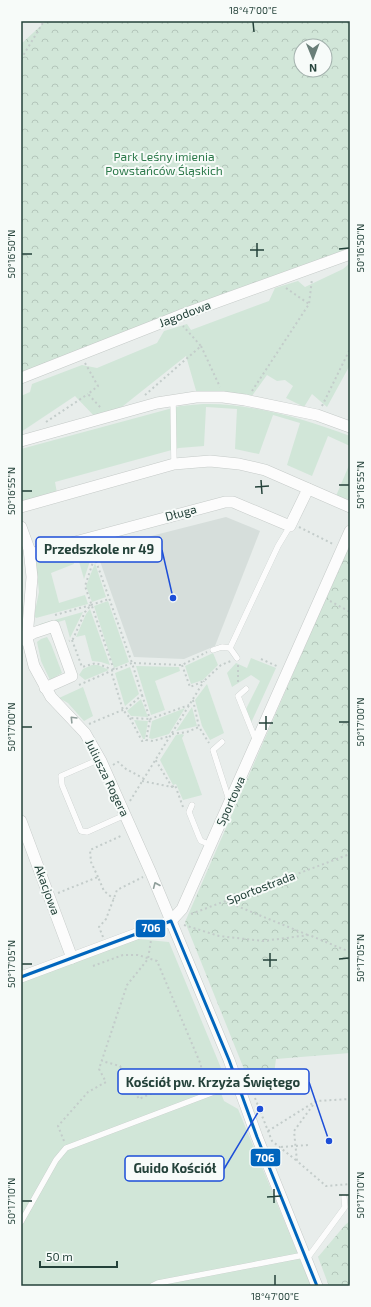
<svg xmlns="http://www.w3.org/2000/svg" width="371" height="1307" viewBox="0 0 371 1307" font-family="'Exo 2',sans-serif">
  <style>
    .built { fill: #d6dedb }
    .green { fill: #d1e6d8 }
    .forest { fill: url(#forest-crowns); fill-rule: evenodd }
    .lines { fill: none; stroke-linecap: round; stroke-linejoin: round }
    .service-casing { stroke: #c5cac8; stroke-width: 6 }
    .minor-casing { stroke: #c5cac8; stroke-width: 12 }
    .path { stroke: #c3ccca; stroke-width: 2; stroke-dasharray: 2 3; stroke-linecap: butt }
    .service { stroke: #fcfcfc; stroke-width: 5.5 }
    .minor { stroke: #fcfcfc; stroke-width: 11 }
    .bus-1-casing { stroke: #f7fbf9; stroke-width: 6 }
    .bus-1 { stroke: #0065bd; stroke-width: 3 }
    .oneway { stroke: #909f9b }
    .ticks { fill: none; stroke: #24423a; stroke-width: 1.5 }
    .labels { text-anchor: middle; stroke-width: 4; stroke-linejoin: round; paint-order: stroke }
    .park-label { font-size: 12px; fill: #2d7a4b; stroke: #f7fbf9 }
    .street-label { font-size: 12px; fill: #24423a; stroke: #f7fbf9 }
    .leader { fill: none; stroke: #1d4ed8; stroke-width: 1.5 }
    .callout-dot { fill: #1d4ed8; stroke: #f7fbf9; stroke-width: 1.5 }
    .callout { fill: #f7fbf9; stroke: #1d4ed8; stroke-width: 1.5 }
    .callout-label { font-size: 13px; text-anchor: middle; font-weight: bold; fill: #24423a }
    .line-badge { stroke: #f7fbf9; stroke-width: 1.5 }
    .badge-label { font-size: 11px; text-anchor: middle; font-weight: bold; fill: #fff }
    .neatline { fill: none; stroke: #24423a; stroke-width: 1.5 }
    .ticks-label { font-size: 10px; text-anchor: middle; fill: #24423a }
  </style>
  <defs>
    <pattern id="forest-crowns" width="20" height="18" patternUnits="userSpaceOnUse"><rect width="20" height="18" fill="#d1e6d8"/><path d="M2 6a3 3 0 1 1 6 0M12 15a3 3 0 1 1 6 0" fill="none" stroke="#b3c6ba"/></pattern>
  </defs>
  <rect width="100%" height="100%" fill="#e8edeb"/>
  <!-- built -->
  <polygon class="built" points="226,517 260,531 215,646 184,659 134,657 96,550"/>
  <!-- green -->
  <g class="green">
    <polygon points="350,263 350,365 327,407 312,394 304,407 286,398 293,386 285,380 277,381 267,375 249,400 197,394 186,356 113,414 96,418 75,396 21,432 21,396 30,392 32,384 82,365 97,368 157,343 164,331 187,324 191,330 269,301 275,288 298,281 305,287 343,269"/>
    <path d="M203,404C252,403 304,419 350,436V446L328,436L312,476L287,465L300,423L273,415L259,454L235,449L237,409L206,407L204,446L179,448L55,482L57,493L21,501V449L180,406Z"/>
    <polygon points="350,463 350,500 336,496"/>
    <polygon points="88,548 91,558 84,579 76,551"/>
    <polygon points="71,552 74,564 51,573 59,603 85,595 88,604 36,618 34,616 39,592 36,560"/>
    <polygon points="95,563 106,597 92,602 86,586"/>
    <polygon points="108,601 129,662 114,668 94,606"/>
    <polygon points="90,609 110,665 101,662 92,661 85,635 76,637 86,614"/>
    <polygon points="83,612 70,638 65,620 41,627 40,624"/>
    <polygon points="47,637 51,644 62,673 50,680 41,661 37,642 41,639"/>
    <polygon points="213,653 218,665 203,680 191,684 185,666"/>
    <polygon points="251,658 276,668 251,723 246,709 260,681 251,675 232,687 227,673 236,663 247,668"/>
    <polygon points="92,665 98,665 109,670 85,680 79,675 83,669"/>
    <polygon points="136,666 179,667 180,671 155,681 165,710 151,715"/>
    <polygon points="130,667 139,694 125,706 115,673"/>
    <polygon points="207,684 224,733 210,740 202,726 195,700"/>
    <polygon points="83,687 93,716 84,721 68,703 59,698"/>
    <polygon points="141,699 148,717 131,716 127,711"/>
    <polygon points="192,707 197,726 176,731"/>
    <polygon points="185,708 169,734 152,739 149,738 152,721"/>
    <polygon points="134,720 148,721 145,739 143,739"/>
    <polygon points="182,734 184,735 182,738 202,795 183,800 176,784 173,785 160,760 176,735"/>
    <polygon points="138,939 169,942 221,1068 217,1083 224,1101 238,1109 311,1286 21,1286 21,982"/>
  </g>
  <!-- forest -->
  <g class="forest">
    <path d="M46,21H350V250L21,372V44ZM301,46H325V70H301Z"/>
    <polygon points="350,543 350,1053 276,1059 272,1089 254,1094 185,922"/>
    <polygon points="350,1221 350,1286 329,1286 318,1257 345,1225"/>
  </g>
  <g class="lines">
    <defs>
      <g id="service">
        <polyline points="173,399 174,464"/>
        <polyline points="213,650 222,647 230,648"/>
        <polyline points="237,658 230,648 278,546 290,526"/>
        <polyline points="246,689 238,696 256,741"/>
        <polyline points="222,742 213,750 229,800"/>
        <polyline points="100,759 61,776 62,785 81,831 87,832 125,815"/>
        <polyline points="192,805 189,812 199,837 201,841 211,845"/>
        <polyline points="21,1222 56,1160 66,1148 238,1083"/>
        <polyline points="306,1260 345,1207 344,1197"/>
        <polyline points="152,1286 158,1283 304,1255"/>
      </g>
      <g id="minor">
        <polyline points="21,378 181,315 350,254"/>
        <polyline points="21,441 157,403 196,397 223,397 245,400 317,415 350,427"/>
        <polyline points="21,507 174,464 210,461 239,464 265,470 350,507"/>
        <polyline points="21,527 29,549 32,577 27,638 34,666 51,697 85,733 101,761 151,873 229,1060 257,1137 317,1286"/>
        <polyline points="30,554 225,502 233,502 290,526 308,489"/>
        <polyline points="22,640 33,633 54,626 72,676 45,688"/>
        <polyline points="21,821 72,958"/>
        <polyline points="21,977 171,921 182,909 350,531"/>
      </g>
    </defs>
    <!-- service casing -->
    <use href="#service" class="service-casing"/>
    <!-- minor casing -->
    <use href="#minor" class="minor-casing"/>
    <!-- path -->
    <g class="path">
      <polyline points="21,59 44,21"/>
      <polyline points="286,288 309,304"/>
      <polyline points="201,346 220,387"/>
      <polyline points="85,363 98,386 88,394 101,408"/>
      <polyline points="252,391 309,304 312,279"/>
      <polyline points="145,395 201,346 183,326"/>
      <polyline points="322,406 350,349"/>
      <polyline points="46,422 88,394"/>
      <polyline points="299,527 333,544"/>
      <polyline points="91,547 132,663 182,665 207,652"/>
      <polyline points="94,559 85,586 114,670"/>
      <polyline points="330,601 350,612"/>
      <polyline points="91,605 109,599"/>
      <polyline points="55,615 91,605 85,612 73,639 69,641"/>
      <polyline points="72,640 82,667 96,663 113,670"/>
      <polyline points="261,659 279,667"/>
      <polyline points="182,665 190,687 204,681 221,665 231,661"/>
      <polyline points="238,665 238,685"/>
      <polyline points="79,685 111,671"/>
      <polyline points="142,695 150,719 189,705"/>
      <polyline points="193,700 199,727 209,743"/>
      <polyline points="130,718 142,741 146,740"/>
      <polyline points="89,724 120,711 126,709 142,695 132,663 111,671 123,710 130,718 150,719 146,740 153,741 170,736"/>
      <polyline points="172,734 187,732 199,727"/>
      <polyline points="113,765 118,762 126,769 143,778"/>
      <polyline points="142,781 172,787 155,759"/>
      <polyline points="172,787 175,785 183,807"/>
      <polyline points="130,801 204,681"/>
      <polyline points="98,877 91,862 90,850 123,835"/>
      <polyline points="58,893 98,877 104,891 114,899"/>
      <polyline points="227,902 308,935"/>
      <polyline points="191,914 350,854"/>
      <polyline points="184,925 219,936 263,941 309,935 350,952"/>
      <polyline points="103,937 99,927 106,919 117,890 143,877"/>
      <polyline points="93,966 123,955 138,955 157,961 201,1065 201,1071 139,1099 120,1066 102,1061"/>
      <polyline points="255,1098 272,1141 297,1161"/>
      <polyline points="316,1101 294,1131 297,1161 326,1186 350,1184"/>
      <polyline points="268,1131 316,1101 350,1099"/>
      <polyline points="64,1141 58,1126 88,1092 106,1082 99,1069 127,985 148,959 151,940"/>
      <polyline points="281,1147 308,1145"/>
    </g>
    <!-- service -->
    <use href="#service" class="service"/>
    <!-- minor -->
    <use href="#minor" class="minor"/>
    <defs>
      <polyline id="bus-1" points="21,977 171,921 229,1060 257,1137 317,1286"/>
    </defs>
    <!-- bus-1 casing -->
    <use href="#bus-1" class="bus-1-casing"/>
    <!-- bus-1 -->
    <use href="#bus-1" class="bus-1"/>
  </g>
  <!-- one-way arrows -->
  <defs><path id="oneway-chevron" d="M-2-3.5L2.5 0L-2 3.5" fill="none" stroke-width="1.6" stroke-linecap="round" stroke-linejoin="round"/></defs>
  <g class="oneway">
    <use href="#oneway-chevron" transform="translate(73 719) rotate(-134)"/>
    <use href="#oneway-chevron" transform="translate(156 885) rotate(-113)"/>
  </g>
  <!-- ticks -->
  <path class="ticks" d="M253,22L254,32M257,243V257M339,249L349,248M250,250H264M22,254H32M261,480L262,494M339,485H349M255,487L269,486M22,491H32M266,716V730M339,722H349M259,723H273M22,727H32M270,953V967M339,959L349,958M263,960H277M22,964H32M274,1189V1203M339,1195H349M267,1197L281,1196M22,1201H32M275,1275V1285"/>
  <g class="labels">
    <!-- park labels -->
    <g class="park-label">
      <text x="164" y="161">Park Leśny imienia<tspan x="164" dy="14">Powstańców Śląskich</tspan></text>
    </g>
    <!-- street labels -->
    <g class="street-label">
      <text transform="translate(185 314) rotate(-21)" y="4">Jagodowa</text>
      <text transform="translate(181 513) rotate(-15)" y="4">Długa</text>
      <text transform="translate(107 778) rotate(64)" y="4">Juliusza Rogera</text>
      <text transform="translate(231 801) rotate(-66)" y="4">Sportowa</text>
      <text transform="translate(261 888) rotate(-21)" y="4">Sportostrada</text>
      <text transform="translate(47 890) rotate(70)" y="4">Akacjowa</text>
    </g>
  </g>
  <!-- callouts -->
  <path class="leader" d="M173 598L162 550M329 1141L309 1082M260 1109L224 1169"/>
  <g class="callout-dot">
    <circle cx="173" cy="598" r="4"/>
    <circle cx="329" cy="1141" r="4"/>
    <circle cx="260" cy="1109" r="4"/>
  </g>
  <g class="callout">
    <rect x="36" y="537" width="126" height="25" rx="4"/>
    <rect x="118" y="1069" width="191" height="25" rx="4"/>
    <rect x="125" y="1156" width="99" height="25" rx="4"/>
  </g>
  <g class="callout-label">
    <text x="99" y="554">Przedszkole nr 49</text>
    <text x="213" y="1087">Kościół pw. Krzyża Świętego</text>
    <text x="175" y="1173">Guido Kościół</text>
  </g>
  <g class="line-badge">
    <rect x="135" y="919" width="31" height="19" rx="4" fill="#0065bd"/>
    <rect x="250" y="1148" width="31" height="19" rx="4" fill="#0065bd"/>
  </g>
  <g class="badge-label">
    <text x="151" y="932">706</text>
    <text x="265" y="1162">706</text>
  </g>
  <!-- border -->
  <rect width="371" height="1307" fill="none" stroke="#f7fbf9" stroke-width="44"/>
  <!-- north arrow -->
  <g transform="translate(313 58) rotate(179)"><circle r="19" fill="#f7fbf9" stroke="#a3b1ad"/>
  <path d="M0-3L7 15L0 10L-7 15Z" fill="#697e78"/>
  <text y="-6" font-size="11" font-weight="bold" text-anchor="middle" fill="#24423a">N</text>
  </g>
  <!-- scale -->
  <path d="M40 1261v6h77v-6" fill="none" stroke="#24423a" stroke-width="2"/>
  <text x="46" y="1261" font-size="12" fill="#24423a" stroke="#f7fbf9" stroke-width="3" paint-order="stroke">50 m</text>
  <rect x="22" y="22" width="327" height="1263" class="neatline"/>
  <g class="ticks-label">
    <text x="253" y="14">18°47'00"E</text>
    <text transform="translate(360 248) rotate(-90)" y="4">50°16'50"N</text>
    <text transform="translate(11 254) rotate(-90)" y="4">50°16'50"N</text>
    <text transform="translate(360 485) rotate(-90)" y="4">50°16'55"N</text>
    <text transform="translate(11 491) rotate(-90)" y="4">50°16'55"N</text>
    <text transform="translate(360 722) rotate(-90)" y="4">50°17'00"N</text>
    <text transform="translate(11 727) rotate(-90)" y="4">50°17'00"N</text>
    <text transform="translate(360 958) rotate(-90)" y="4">50°17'05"N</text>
    <text transform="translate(11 964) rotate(-90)" y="4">50°17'05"N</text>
    <text transform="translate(360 1195) rotate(-90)" y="4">50°17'10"N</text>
    <text transform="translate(11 1201) rotate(-90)" y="4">50°17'10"N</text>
    <text x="275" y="1300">18°47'00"E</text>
  </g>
</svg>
